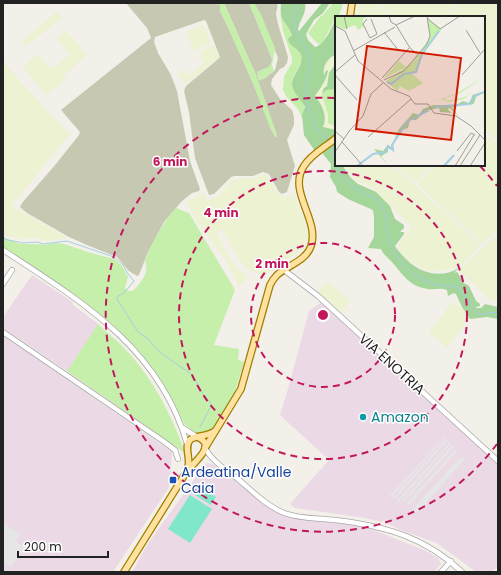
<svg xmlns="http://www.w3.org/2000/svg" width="501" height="575" viewBox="0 0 501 575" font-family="Poppins,sans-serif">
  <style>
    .industrial { fill: #ecd9e6 }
    .construction { fill: #c6c8b2 }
    .farmland { fill: #ecf2d2 }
    .grass { fill: #c5efab }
    .forest { fill: #a4d59a }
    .pitch { fill: #81e7cb }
    .parking { fill: #e6e6e6 }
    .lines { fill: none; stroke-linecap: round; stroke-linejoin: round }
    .stream { stroke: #a5cee3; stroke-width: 1 }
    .minor-casing { stroke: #a9a9a9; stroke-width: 6 }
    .major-casing { stroke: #9f7d00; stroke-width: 8 }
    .minor { stroke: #fff; stroke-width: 4.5 }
    .major { stroke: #ffe1a0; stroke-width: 5.5 }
    .ring { fill: none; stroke: #c2185b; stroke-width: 2; stroke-dasharray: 7 5 }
    .culture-dot { fill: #0f9aa8; stroke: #fff; stroke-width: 1.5 }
    .transit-dot { fill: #1a4fb4; stroke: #fff; stroke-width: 1.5 }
    .labels { text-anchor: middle; stroke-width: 3; stroke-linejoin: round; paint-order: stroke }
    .street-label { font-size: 14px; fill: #222; stroke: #fff }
    .culture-label { font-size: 14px; fill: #0d838f; stroke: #fff; text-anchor: start }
    .transit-label { font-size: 14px; fill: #164399; stroke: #fff; text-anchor: start }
    .inset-river { fill: none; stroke: #a5cee3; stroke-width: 2 }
    .inset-road { fill: none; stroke: #9f9e99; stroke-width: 1 }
    .view { fill: #d31800; fill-opacity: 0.15; stroke: #d31800; stroke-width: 2 }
    .inset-edge { fill: none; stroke: #222; stroke-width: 2 }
    .centre { fill: #c2185b; stroke: #fff; stroke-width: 2 }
    .ring-label { font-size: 12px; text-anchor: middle; font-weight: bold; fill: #c2185b; stroke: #fff; stroke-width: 3; stroke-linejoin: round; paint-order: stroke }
  </style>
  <rect width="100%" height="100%" fill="#f2f0e8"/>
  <!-- industrial -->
  <g class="industrial">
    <polygon points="32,275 73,302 72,304 98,324 67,371 3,328 3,317"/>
    <polygon points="322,302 498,464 498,566 492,572 476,572 437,543 403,531 386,523 384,520 382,522 365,518 295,508 290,504 329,460 280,415 288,389 309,311"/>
    <polygon points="3,335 172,452 169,487 113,572 3,572"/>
    <polygon points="206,463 213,464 263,502 288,518 355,525 379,532 426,551 438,558 441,564 434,572 132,572 147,545"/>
  </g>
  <!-- construction -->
  <polygon class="construction" points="126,3 216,3 218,5 220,3 220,11 228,27 252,81 275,137 277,136 256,75 224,3 249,3 272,59 272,63 269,67 257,72 259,80 265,78 275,70 278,58 261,15 254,3 278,3 276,14 278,24 288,57 287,63 284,67 280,69 272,79 271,85 280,99 292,110 294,117 294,125 287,140 295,166 287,192 282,194 279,192 269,174 263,172 253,176 234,176 231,177 214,194 209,195 195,158 189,112 184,91 186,86 217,60 220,57 206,21 204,20 155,37 154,42 158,53 171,75 177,91 190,161 200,189 199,191 192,193 182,201 164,222 148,252 139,275 137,276 129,271 117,257 87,245 69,237 27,213 20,207 22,203 56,164 79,135 80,132 61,110 151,38 147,28"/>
  <!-- farmland -->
  <g class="farmland">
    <polygon points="358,3 375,3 390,17 357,17"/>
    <polygon points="378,3 456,3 444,17 394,17"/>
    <polygon points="459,3 498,3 498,142 484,130 484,17 447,17"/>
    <polygon points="57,12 62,18 26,46 22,41"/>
    <polygon points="203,25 211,43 194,51 186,32"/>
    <polygon points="66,31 87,55 63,76 66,79 46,95 23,67 38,54 49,68 51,66 54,68 70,54 57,39"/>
    <polygon points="214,45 219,57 186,84 178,74 183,69 189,76 204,63 200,57 201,51"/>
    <polygon points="336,54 336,63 322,98 328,114 328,123 334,126 336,125 336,130 323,127 326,117 320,103 315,96 322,84 325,81 325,75 324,76 323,72 325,65 328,59"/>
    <polygon points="3,61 23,85 70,134 11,206 68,238 47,241 36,238 19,239 3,234"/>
    <polygon points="484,133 498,145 498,229 483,244 417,184 434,165 484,165"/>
    <polygon points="343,165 392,165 481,245 463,263 456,267 441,271 430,271 416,265 407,258 397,247 412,227 374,189 356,180"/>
    <polygon points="395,165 431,165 415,183"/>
    <polygon points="264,174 267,176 278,195 284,196 285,199 288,195 294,196 308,231 308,238 305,247 264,276 261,275 250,270 241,263 232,248 222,229 217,233 230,259 236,267 248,277 239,287 227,262 196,220 187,201 204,193 207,201 220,195 230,181 235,179 254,178"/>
    <polygon points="498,235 498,295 493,302 458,270"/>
    <polygon points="325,283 329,283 350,301 341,313 318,293"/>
    <polygon points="452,302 461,308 470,318 447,347 429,333"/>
  </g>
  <!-- grass -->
  <g class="grass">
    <polygon points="220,3 224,3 256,75 277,136 276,138 271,130 252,81 228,27 220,11"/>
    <path d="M249,3H254L261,15L275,48L272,65L274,71L260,81L257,72C265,69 271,68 272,59Z"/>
    <polygon points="333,3 343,3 339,16 336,17 323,42 320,45 315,41 308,33 320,17 324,14"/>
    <path d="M280,13L292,35L290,37L291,45C296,47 297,49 300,53C306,66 291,73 292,85C293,94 303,98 304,107C305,111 302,114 302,119C299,104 288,103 283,90L284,76L292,63V58L283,31Z"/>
    <polygon points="336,89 336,125 334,126 328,123 328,114 322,96 322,93 327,90"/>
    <path d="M176,208L189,213L235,290L214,345L239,349L238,360L244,362L235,392L217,424L208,432L197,435L185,425L165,389L150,366L117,329L99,313L59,284L3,248V237L20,244H38L44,245L56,243L64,244L91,253L114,259L122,266L127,275L128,277L125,288L128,291H133C141,283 150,272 145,261C152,242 163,223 176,208Z"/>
    <path d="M98,324C108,334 119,342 128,352C155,382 172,416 185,453L67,371Z"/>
  </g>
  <!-- forest -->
  <g class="forest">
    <path d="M286,3H305C307,14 299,20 298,30L299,31L322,3H330L323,13L314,20L306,34L308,40L315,47C324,46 332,27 336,19L335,36L336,54C328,58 322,66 324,75L326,71L328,70C327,80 320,88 315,96C322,105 328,116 323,127L336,130V136L315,151L304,135L302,115L305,107C301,99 293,93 292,85C292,74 304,67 301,55C297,46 289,47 288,39L292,35C286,20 279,22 281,4Z"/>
    <polygon points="336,63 336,89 327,90 322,93 324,88 327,86 329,73"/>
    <path d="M334,142L336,145V165H342L351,178L358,184L376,192L390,206L395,219L404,225V228L400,232H404V234L395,246C397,250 400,252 403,256C417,272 439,280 459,268L454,273L457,272L464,283L469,286L476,301L480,304V306L476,307V308H481L485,304L498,307V319L487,317L470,319L462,307L456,294L454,293L448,296L447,290C441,287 434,290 428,289C408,286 403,274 391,261C387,257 383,254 381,249L368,248L374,237V217L373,210L348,199L337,192L336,187L330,177L331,164L323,154L324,149Z"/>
  </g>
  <!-- pitch -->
  <g class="pitch">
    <polygon points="200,487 216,497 211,505 195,495"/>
    <polygon points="190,495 212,509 190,543 168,529"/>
  </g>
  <!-- parking -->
  <g class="parking">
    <polygon points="444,437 445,438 392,497 390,495"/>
    <polygon points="446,439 447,441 395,499 393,498"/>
    <polygon points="450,442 451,444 398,503 397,501"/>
    <polygon points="452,445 454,447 404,502 402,501"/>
    <polygon points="456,449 458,450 408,506 406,504"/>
    <polygon points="465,457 465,459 419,511 413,513 412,510 458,459"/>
    <polygon points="3,523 20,534 16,542 25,548 11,567 3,562"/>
  </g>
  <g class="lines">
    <!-- stream -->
    <g class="stream">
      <path d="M296,3C297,11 293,19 295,28C298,40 309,48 310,61C311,68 307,76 306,83C305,95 310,118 316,128C319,134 325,136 328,141"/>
      <polyline points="331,146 336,164"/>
      <path d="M336,165C341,179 354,188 366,194C371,197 376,198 379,202C387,211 386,224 388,235C393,259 413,279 437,285C444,286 452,285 458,287L478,314C484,315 491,311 498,313"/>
      <polyline points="3,238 8,240 23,243 37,242 43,244 67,241 114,257 123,265 128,274 134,281 125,292 117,297 117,299 138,332 146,337 158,350 165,356 190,373 193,376 203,394 210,402 211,406 200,427"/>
    </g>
    <defs>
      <g id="minor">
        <path d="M3,250C81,301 160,348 187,444"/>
        <polyline points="284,270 318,296 498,461"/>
        <polyline points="3,284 12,270"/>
        <polyline points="3,332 163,441 175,450 178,459"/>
        <polyline points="183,428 197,437"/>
        <path d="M205,448C212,461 226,470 238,479C252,491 267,506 284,513C300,519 319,518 335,520C385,526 425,537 462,572"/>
        <polyline points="441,572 451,561"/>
      </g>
      <g id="major">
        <polyline points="350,17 352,3"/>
        <path d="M205,448L241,389L270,285C272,281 274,278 277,275C288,265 306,261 311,246C320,220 287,191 304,166C311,154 326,147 336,138"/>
        <path d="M188,467C191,458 183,445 191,439C197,435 206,437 215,431"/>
        <path d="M124,572L187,471C194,462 218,445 197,437"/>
      </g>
    </defs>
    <!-- minor casing -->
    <use href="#minor" class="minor-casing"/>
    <!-- major casing -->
    <use href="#major" class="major-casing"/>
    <!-- minor -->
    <use href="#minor" class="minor"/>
    <!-- major -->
    <use href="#major" class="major"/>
  </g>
  <!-- distance rings -->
  <g class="ring">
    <circle cx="323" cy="315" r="72"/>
    <circle cx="323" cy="315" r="144"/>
    <path d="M497 444A217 217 0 1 1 334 98M480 166A217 217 0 0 1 497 186"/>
  </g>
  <!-- markers -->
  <circle class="culture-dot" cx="363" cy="417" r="4"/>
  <rect class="transit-dot" x="169" y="476" width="8" height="8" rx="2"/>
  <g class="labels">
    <!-- street labels -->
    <g class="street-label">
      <text transform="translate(392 364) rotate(42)" y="5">VIA ENOTRIA</text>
    </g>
    <!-- culture labels -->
    <g class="culture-label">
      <text x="371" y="422">Amazon</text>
    </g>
    <!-- transit labels -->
    <g class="transit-label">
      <text x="181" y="477">Ardeatina/Valle<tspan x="181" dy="16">Caia</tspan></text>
    </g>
  </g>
  <!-- overview -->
  <g transform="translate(335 16)">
    <rect width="150" height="150" fill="#f2f0e8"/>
    <path d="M0,0H33L28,3L29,10L23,14L20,9L10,13L0,10ZM92,3L107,13L86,39L81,55L76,57L88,67L74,75L65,70L62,75L51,65L78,46L95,21ZM64,45L71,51L48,63ZM150,60L124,78L109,82L113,85L130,81L138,75L129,83L113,86L107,83L98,85L121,78Z" fill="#c5efab"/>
    <path d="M150,76L141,81L139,87L135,90L136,88H125L120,92L116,90L123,100L115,92L112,93L117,97L105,96L104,92L91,95L81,104H75L73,112L67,114L58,128L59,135L53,132V136L46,140L53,149L39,133L48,135L52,130L56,131L64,113L78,97L84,99L88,93L98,89H121L128,85L134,87L136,85L137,80L139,77L138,79Z" fill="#a4d59a"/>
    <path class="inset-river" d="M52,66L56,68L69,58L81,56L87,38L104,15M99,91L134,88L140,79L150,76M22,150L38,138L51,136L53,130L58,134L57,129L73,105L94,94M109,150L119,139"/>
    <path class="inset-road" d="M9,0L12,13M54,0L56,6L61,9L80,0M92,2L105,13L125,0M32,3L28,8L35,22L42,18L36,3M61,9L75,32L82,38M0,10L10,15L23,45L56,73L74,80L80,88H93L99,97L121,100L136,110L150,124M131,14L145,37M49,16L64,35M18,35L60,11M0,56L20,39M0,59L22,84M127,59L150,33M47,62L74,32M49,64L69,55L92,28L95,20L92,0M0,115L9,123M33,121L76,83M7,126L28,150M122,135L136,117L140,119M0,136L15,114L28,100L36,78L48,67M120,150L139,119M125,150L145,119M135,150L150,127"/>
    <path class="view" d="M32,30L126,42L116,124L21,113Z"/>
    <rect width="150" height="150" class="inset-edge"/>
  </g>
  <circle cx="323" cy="315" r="6" class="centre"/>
  <g class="ring-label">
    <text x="170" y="166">6 min</text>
    <text x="221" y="217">4 min</text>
    <text x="272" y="268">2 min</text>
  </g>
  <!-- border -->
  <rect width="501" height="575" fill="none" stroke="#222222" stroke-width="8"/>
  <!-- scale -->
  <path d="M18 551v6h90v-6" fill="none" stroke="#222222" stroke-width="2"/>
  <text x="24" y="551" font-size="12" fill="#222222" stroke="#ffffff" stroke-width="3" paint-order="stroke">200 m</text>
</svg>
